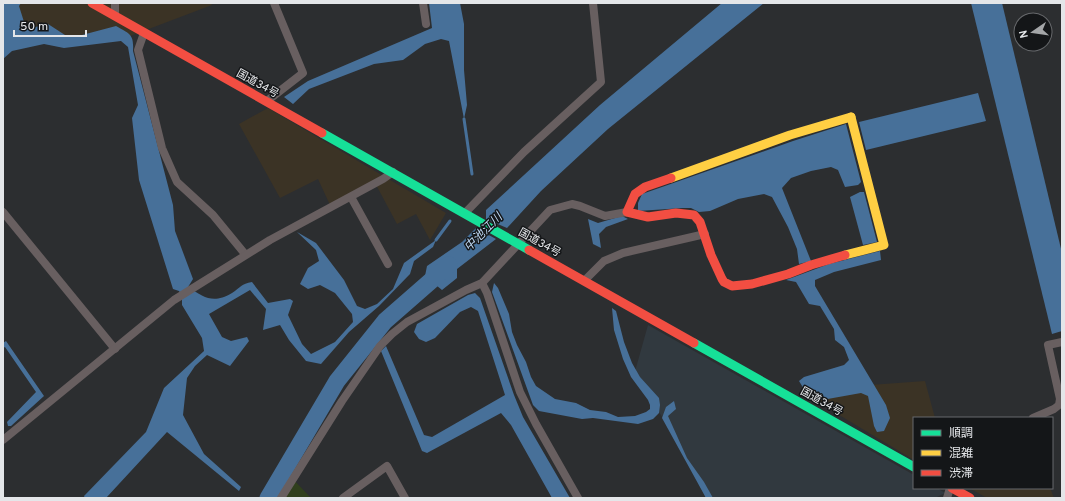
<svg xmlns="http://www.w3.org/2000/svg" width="1065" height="501" viewBox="0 0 1065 501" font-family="Overpass,'Noto Sans JP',sans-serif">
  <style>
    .commercial { fill: #3b3325 }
    .built { fill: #31393f }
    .green { fill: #303f1d }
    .water { fill: #477099 }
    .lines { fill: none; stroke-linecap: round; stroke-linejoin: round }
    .stream { stroke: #477099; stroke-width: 3 }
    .river { stroke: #477099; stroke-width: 17 }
    .street { stroke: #685f60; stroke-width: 8 }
    .fast { stroke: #16e098; stroke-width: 9 }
    .slow { stroke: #ffcf43; stroke-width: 9 }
    .jam { stroke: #f24e42; stroke-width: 9 }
    .labels { text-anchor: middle; stroke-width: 3; stroke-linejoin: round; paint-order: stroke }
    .street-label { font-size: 11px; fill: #e4e6e9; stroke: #141618 }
    .water-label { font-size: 12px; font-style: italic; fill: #bed8f3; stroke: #141618 }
  </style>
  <rect width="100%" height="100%" fill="#2c2e30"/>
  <!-- commercial -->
  <g class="commercial">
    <polygon points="3,3 211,3 212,5 125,38 26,36"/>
    <polygon points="268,108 446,213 430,240 416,214 397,224 374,181 330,205 318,179 280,198 239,124"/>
    <polygon points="925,381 935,418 914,418 914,460 816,401 870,385"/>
    <polygon points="972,488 1050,488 1054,498 987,498 971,489"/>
  </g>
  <!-- built -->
  <polygon class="built" points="648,325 914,475 914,488 937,488 945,493 935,498 706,498 667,424 634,375"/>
  <!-- green -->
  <polygon class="green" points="292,478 311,498 280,498"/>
  <!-- water -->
  <g class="water">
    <path d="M3,3H21L19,6L25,25L31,28L48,24L65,35H82L116,26C130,34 134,34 133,51L173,205L175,231L193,279L188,287C205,298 213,304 232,293C241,287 241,284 252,282L268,303L290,299L293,301L288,315L302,344L311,354L335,342L353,322L352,314L335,293L320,285L308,289L300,284L308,268L319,261L316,250L297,232L316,243L344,280L357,306L365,309L377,304L393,289L404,263L436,240L433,247L414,261L410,274L379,306L349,332L321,364L306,361L289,340L280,325L263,330L266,309L250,290L209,314L222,337L231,341L247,337L249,341L230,366L207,355L195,366L187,378L183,415L204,454L241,487L239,491L167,432L106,498H85L84,496L146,432L164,388L204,351L202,338L182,305V296L179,291L173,289L139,180L132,118L138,105L128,47L121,41L64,48L44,44L12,51L3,59Z"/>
    <polygon points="429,3 460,3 464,24 464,70 467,105 464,119 449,41 441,39 425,44 403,60 374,64 309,89 293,104 284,97 308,81 432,28"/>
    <polygon points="722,3 764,3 608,129 541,191 507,228 486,219 486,210 600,105"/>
    <polygon points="971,3 1002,3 1062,253 1062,331 1052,334"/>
    <polygon points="978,93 986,121 866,150 859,122"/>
    <polygon points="846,124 861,182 858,185 845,187 838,170 831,167 811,171 791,178 782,188 811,261 799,264 797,249 788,227 772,197 764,194 738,199 710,211 699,212 691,208 683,208 638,211 638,203 642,194 793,141"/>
    <polygon points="860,192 864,192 877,242 863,245 850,197"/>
    <polygon points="622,216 628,219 606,227 599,234 601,248 593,244 588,219 598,223"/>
    <polygon points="476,228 496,239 457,269 457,278 442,290 425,276 427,266 462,242"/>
    <polygon points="880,251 881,260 834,272 815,280 815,286 886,405 890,418 884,431 877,432 874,426 868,396 861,393 822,400 807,394 799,381 804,377 844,365 849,360 844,347 835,340 834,329 820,306 809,304 796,282 786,280 829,264"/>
    <polygon points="494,283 498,288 509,314 512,332 517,345 526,362 531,377 536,386 555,399 576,403 590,410 606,412 618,417 635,416 646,412 650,409 650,405 648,400 631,377 623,359 614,330 612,308 616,311 624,342 632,363 640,377 659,398 660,405 659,413 653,419 638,424 593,418 582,419 539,411 533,405 492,292"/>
    <polygon points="475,293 480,298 514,395 523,417 570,498 552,498 511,425 501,413 427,453 422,451 381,351 386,346 424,435 432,437 505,395 478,311 471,307 460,312 435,338 426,342 419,339 414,332 417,324 468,295"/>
    <polygon points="6,341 44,396 11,426 8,426 7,422 36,392 5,347 3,348 3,343"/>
    <polygon points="674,401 676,409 668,416 687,458 704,482 713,498 706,498 662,418 666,407"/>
  </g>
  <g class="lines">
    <!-- stream -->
    <g class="stream">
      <polyline points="464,119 472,174"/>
      <polyline points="436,240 450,221"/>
    </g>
    <!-- river -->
    <polyline class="river" points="268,498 337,381 385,321 449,265"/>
    <!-- street -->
    <g class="street">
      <polyline points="115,3 115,16"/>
      <polyline points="423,3 426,24"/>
      <polyline points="144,33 138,50 162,148 177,182 213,215 245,254"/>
      <polyline points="267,101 303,73 274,3"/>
      <polyline points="351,197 388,264"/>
      <polyline points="3,212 115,349"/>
      <polyline points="465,213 524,152 601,82 593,3"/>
      <polyline points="584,281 604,261 623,253 705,234"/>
      <polyline points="482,283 487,293 520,392 536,424 578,498"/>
      <polyline points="1033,418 1054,409 1059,405 1060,399 1048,345 1062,342"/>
      <polyline points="3,440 174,300 270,240 383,179 393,172"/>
      <polyline points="281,498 342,401 380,346 392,334 407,322 466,290 482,283 550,210 572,204 580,206 605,216 627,212"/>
      <polyline points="343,498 387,466 405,498"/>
      <polyline points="947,498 950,488"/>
    </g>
    <!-- fast -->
    <g class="fast">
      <polyline points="322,133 529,250"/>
      <polyline points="694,343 914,467"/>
    </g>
    <!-- slow -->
    <g class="slow">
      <polyline points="671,178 790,135 851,117"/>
      <polyline points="845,255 884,245 851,117"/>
    </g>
    <!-- jam -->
    <g class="jam">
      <polyline points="92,3 322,133"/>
      <polyline points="671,178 645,187 635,194 627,212 648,217 676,213 694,215 700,222 711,255 722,279 724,282 732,286 752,284 788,274 811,265 845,255"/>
      <polyline points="529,250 694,343"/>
      <polyline points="952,488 970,498"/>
    </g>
  </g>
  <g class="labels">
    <!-- street labels -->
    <g class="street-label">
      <text transform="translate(258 83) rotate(29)" y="4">国道34号</text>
      <text transform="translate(540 242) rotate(29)" y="4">国道34号</text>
      <text transform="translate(822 401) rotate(29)" y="4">国道34号</text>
    </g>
    <!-- water labels -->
    <g class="water-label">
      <text transform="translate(483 232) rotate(-45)" y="4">中池江川</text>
    </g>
  </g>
  <!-- border -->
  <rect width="1065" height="501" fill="none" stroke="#e4e6e9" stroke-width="8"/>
  <!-- legend -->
  <rect x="913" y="417" width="140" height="72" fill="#141618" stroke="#67696c"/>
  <rect x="921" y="430" width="20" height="6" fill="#16e098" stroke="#67696c"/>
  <text x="949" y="437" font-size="12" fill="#e4e6e9">順調</text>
  <rect x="921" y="450" width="20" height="6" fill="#ffcf43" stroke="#67696c"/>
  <text x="949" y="457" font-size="12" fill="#e4e6e9">混雑</text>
  <rect x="921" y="470" width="20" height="6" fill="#f24e42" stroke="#67696c"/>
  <text x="949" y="477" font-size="12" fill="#e4e6e9">渋滞</text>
  <!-- north arrow -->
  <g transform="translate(1033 32) rotate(257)"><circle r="19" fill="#141618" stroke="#67696c"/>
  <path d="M0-3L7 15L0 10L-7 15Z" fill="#a4a6a8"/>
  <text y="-6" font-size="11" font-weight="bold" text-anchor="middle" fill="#e4e6e9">N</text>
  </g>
  <!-- scale -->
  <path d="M14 30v6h72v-6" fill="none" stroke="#e4e6e9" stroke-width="2"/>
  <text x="20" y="30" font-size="12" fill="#e4e6e9" stroke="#141618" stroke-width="3" paint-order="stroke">50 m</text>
</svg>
